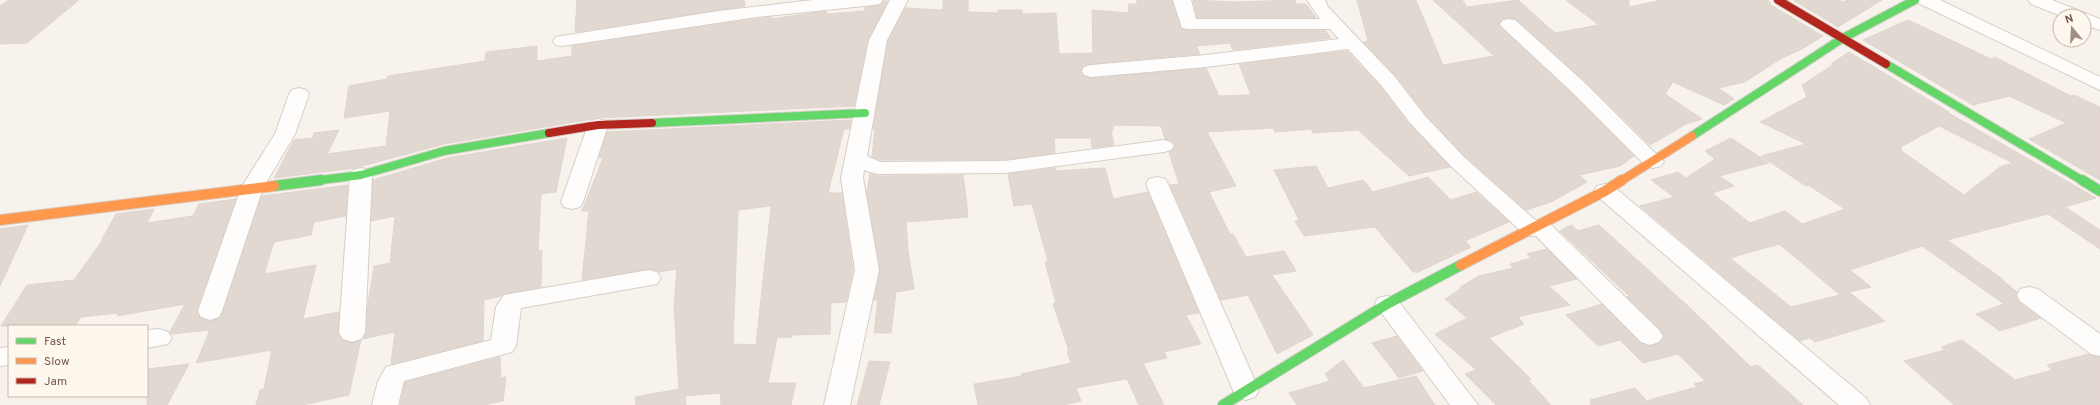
<svg xmlns="http://www.w3.org/2000/svg" width="2100" height="405" viewBox="0 0 2100 405" font-family="Overpass,sans-serif">
  <style>
    .building { fill: #e1d8d1; stroke: #e0d5ce; fill-rule: evenodd }
    .lines { fill: none; stroke-linecap: round; stroke-linejoin: round }
    .street-casing { stroke: #d6cec8; stroke-width: 2 }
    .fast-far1-casing { stroke: #d6cec8; stroke-width: 10 }
    .fast-casing { stroke: #d6cec8; stroke-width: 12 }
    .slow-far1-casing { stroke: #d6cec8; stroke-width: 10 }
    .slow-casing { stroke: #d6cec8; stroke-width: 12 }
    .jam-casing { stroke: #d6cec8; stroke-width: 10 }
    .street { fill: #fefdfc; fill-rule: evenodd }
    .fast-far1 { stroke: #63d668; stroke-width: 8 }
    .fast { stroke: #63d668; stroke-width: 10 }
    .slow-far1 { stroke: #ff974d; stroke-width: 8 }
    .slow { stroke: #ff974d; stroke-width: 10 }
    .jam { stroke: #b3261e; stroke-width: 8 }
  </style>
  <rect width="100%" height="100%" fill="#f7f2ec"/>
  <!-- building -->
  <g class="building">
    <polygon points="9,0 79,0 27,43 0,44 0,6"/>
    <polygon points="577,0 744,0 745,6 575,32"/>
    <polygon points="943,0 968,0 968,12 998,13 998,10 1022,10 1022,14 1056,13 1059,54 1093,53 1092,10 1128,13 1129,4 1137,4 1137,0 1172,0 1181,28 1188,30 1325,30 1331,38 1233,50 1230,43 1196,46 1200,54 1091,64 1084,66 1081,72 1084,76 1091,78 1206,68 1219,96 1251,95 1239,64 1347,51 1380,86 1410,125 1450,167 1409,176 1358,130 1313,133 1311,129 1275,132 1273,128 1207,132 1236,186 1209,192 1230,234 1233,234 1246,257 1284,251 1296,271 1272,275 1313,335 1277,354 1248,295 1221,300 1170,185 1179,184 1169,152 1176,146 1172,141 1165,139 1161,126 1113,125 1113,131 1111,131 1114,145 1092,148 1091,138 1054,138 1055,153 1004,160 880,160 872,157 875,129 873,129 888,40 905,8 943,10"/>
    <polygon points="1193,0 1236,2 1295,0 1296,4 1306,4 1316,18 1197,18"/>
    <polygon points="1357,0 1416,0 1443,65 1494,56 1433,0 1462,0 1467,7 1518,0 1555,33 1599,25 1566,0 1629,0 1629,7 1662,0 1768,0 1771,5 1823,36 1802,49 1780,59 1745,82 1718,88 1734,99 1724,105 1673,82 1665,94 1702,119 1686,124 1650,145 1587,83 1516,19 1503,19 1498,24 1502,29 1571,93 1634,156 1620,166 1579,175 1587,182 1551,202 1526,210 1466,157 1426,115 1396,76 1363,42 1368,41"/>
    <polygon points="1793,0 1839,0 1843,2 1847,0 1882,0 1838,27"/>
    <polygon points="884,1 888,1 868,40 854,106 598,118 444,144 355,168 274,178 294,140 313,138 314,133 339,130 327,154 386,146 390,111 344,118 349,86 387,79 388,76 485,61 486,52 537,46 537,61 572,56 572,46 747,20 771,17 771,19 826,11 827,14 865,11 865,7 880,5"/>
    <polygon points="1908,20 1991,59 1995,57 2071,96 2074,95 2100,107 2100,180 2029,139 2066,123 2009,96 1973,105 1863,40"/>
    <path d="M1849,52L1949,112H1947L2096,198L2065,207L2100,230V249L2048,214L1947,240L2004,280H2002L2017,292L2016,296L2019,302L2041,318L2000,331L1976,314L2004,304L1922,246L1850,270L1871,287L1849,292L1885,321L1815,342L1810,338L1800,341L1640,206L1674,197L1651,180L1678,172L1686,178L1715,159L1705,151L1731,138L1769,163L1719,176L1734,186L1712,193L1750,223L1785,211L1802,224L1845,209L1808,185L1806,186L1761,156L1806,144L1760,122L1807,97L1802,85L1833,65L1831,64ZM1939,126L2013,163L2000,167L1964,195L1900,150L1902,149L1899,148ZM1779,244L1790,253L1840,295L1791,307L1730,258Z"/>
    <path d="M851,120L849,129H844L828,193H842L853,270L846,302L831,303L830,334L792,335V337L777,338L768,383H796L791,405H721L720,393L685,396L686,405H636L635,397L679,389L674,307L677,269L659,272L649,269L582,280L589,211H582L603,158H599L607,132ZM771,206L756,345L733,344L738,210Z"/>
    <polygon points="567,138 556,192 541,194 538,251 542,250 541,287 504,294 501,296 484,300 483,341 391,364 395,332 363,339 366,333 368,304 374,266 390,263 395,216 371,221 373,180 447,158"/>
    <polygon points="1316,166 1328,188 1363,180 1373,192 1428,177 1451,200 1476,192 1509,222 1465,241 1471,247 1418,272 1413,272 1375,227 1304,236 1295,221 1299,220 1274,170"/>
    <polygon points="1055,168 1055,171 1105,168 1113,199 1148,192 1199,313 1186,315 1201,344 1164,352 1167,358 1143,363 1164,405 1139,405 1127,379 1076,388 1081,401 1063,405 978,405 974,384 1022,376 1021,374 1071,363 1067,351 1069,351 1053,304 1056,303 1045,262 1048,261 1032,204 1014,206 1008,174"/>
    <polygon points="870,173 877,176 963,175 966,198 968,217 906,222 908,250 914,289 896,292 891,333 874,333 878,300 874,300 880,270 867,192"/>
    <polygon points="348,185 346,216 314,222 311,235 274,242 264,274 316,265 303,319 339,312 338,333 342,340 352,343 361,340 349,395 302,405 256,405 260,390 264,389 272,350 196,363 210,330 171,334 170,332 185,304 117,316 119,313 81,317 75,326 1,326 27,285 74,280 102,241 101,241 116,214 154,209 147,223 193,216 199,204 236,199 197,310 201,318 210,321 219,318 262,196"/>
    <polygon points="28,225 0,286 0,229"/>
    <polygon points="1571,225 1578,231 1599,225 1689,307 1751,367 1758,365 1803,405 1591,405 1590,400 1635,388 1649,403 1649,400 1697,387 1694,384 1705,381 1678,354 1643,363 1620,340 1598,346 1566,315 1602,304 1641,343 1650,346 1659,343 1664,337 1660,329 1627,297 1629,296 1560,231"/>
    <polygon points="1547,249 1577,279 1549,286 1570,305 1518,317 1524,324 1489,338 1531,379 1528,380 1551,405 1496,405 1465,374 1476,370 1435,334 1467,318 1445,299 1462,288 1460,287 1479,276 1513,268 1510,264 1531,258 1527,254"/>
    <polygon points="1397,336 1423,371 1399,378 1372,343"/>
    <polygon points="1962,340 2015,380 2052,370 2047,365 2088,354 2100,357 2100,405 1954,405 1904,361 1945,350 1941,347"/>
    <polygon points="500,357 501,378 506,377 503,401 484,405 400,405 405,382"/>
    <polygon points="1343,360 1364,388 1416,376 1435,405 1297,405 1289,393 1330,381 1325,374"/>
    <polygon points="869,361 890,362 879,405 857,405"/>
    <polygon points="189,364 167,405 147,405 147,369"/>
  </g>
  <g class="lines">
    <defs>
      <g id="street">
        <polygon points="813,0 883,0 880,4 874,5 757,17 562,46 556,45 553,41 556,37 562,36 718,11"/>
        <polygon points="890,0 908,0 887,40 867,156 880,162 1004,161 1164,140 1171,142 1174,146 1171,150 1164,152 1004,173 877,174 864,170 863,178 879,270 850,405 824,405 855,270 841,178 869,40"/>
        <polygon points="1173,0 1191,0 1196,19 1320,19 1307,0 1325,0 1328,7 1395,77 1425,116 1465,158 1535,220 1547,221 1659,330 1663,336 1659,342 1650,345 1641,342 1536,236 1525,235 1451,166 1411,124 1381,85 1348,49 1206,67 1091,77 1084,75 1082,71 1084,67 1091,65 1206,55 1339,39 1330,29 1188,29 1182,28"/>
        <polygon points="1917,0 1940,0 2100,77 2100,90 1920,4"/>
        <polygon points="2028,0 2052,0 2100,19 2100,30 2084,25 2084,16 2061,16 2031,4"/>
        <polygon points="1509,19 1515,20 1586,84 1664,162 1660,166 1653,168 1646,166 1572,92 1503,28 1500,24 1503,20"/>
        <polygon points="299,88 306,90 309,94 295,134 263,188 222,311 219,317 210,320 201,317 198,311 241,188 275,134 289,94 292,90"/>
        <polygon points="598,119 605,121 608,125 583,202 580,207 572,209 564,207 561,202 588,125 591,121"/>
        <polygon points="361,168 369,170 372,175 365,333 361,339 352,342 343,339 339,333 350,175 353,170"/>
        <polygon points="1157,177 1165,179 1168,184 1259,390 1255,397 1246,400 1237,397 1233,390 1146,184 1149,179"/>
        <polygon points="1605,184 1613,186 1866,398 1870,405 1839,405 1597,196 1594,191 1597,186"/>
        <polygon points="649,270 657,272 661,278 657,284 521,308 516,346 512,352 404,381 398,405 372,405 378,381 386,367 491,340 496,307 504,295"/>
        <polygon points="2029,287 2038,289 2100,334 2100,356 2091,354 2020,301 2017,295 2020,289"/>
        <polygon points="1387,296 1396,298 1478,405 1450,405 1375,304 1378,298"/>
        <polygon points="159,329 168,332 172,338 168,344 147,348 147,330"/>
        <polygon points="9,347 9,365 0,366 0,348"/>
      </g>
      <g id="fast-far1">
        <polyline points="1886,64 2083,181"/>
        <polyline points="652,123 865,113"/>
        <polyline points="1692,136 1843,38 1915,0"/>
        <polyline points="313,181 361,175 444,151 549,133"/>
      </g>
      <g id="fast">
        <polyline points="2082,180 2100,191"/>
        <polyline points="274,186 321,180"/>
        <polyline points="1223,405 1387,304 1461,265"/>
      </g>
      <polyline id="slow-far1" points="1621,181 1692,136"/>
      <g id="slow">
        <polyline points="0,220 274,186"/>
        <polyline points="1461,265 1605,191 1622,180"/>
      </g>
      <g id="jam">
        <polyline points="1778,0 1886,64"/>
        <polyline points="549,133 598,125 652,123"/>
      </g>
    </defs>
    <!-- street casing -->
    <use href="#street" class="street-casing"/>
    <!-- fast-far1 casing -->
    <use href="#fast-far1" class="fast-far1-casing"/>
    <!-- fast casing -->
    <use href="#fast" class="fast-casing"/>
    <!-- slow-far1 casing -->
    <use href="#slow-far1" class="slow-far1-casing"/>
    <!-- slow casing -->
    <use href="#slow" class="slow-casing"/>
    <!-- jam casing -->
    <use href="#jam" class="jam-casing"/>
    <!-- street -->
    <use href="#street" class="street"/>
    <!-- fast-far1 -->
    <use href="#fast-far1" class="fast-far1"/>
    <!-- fast -->
    <use href="#fast" class="fast"/>
    <!-- slow-far1 -->
    <use href="#slow-far1" class="slow-far1"/>
    <!-- slow -->
    <use href="#slow" class="slow"/>
    <!-- jam -->
    <use href="#jam" class="jam"/>
  </g>
  <!-- legend -->
  <rect x="8" y="325" width="140" height="72" fill="#fef7ee" stroke="#c7b8ad"/>
  <rect x="16" y="338" width="20" height="6" fill="#63d668" stroke="#c7b8ad"/>
  <text x="44" y="345" font-size="12" fill="#75594c">Fast</text>
  <rect x="16" y="358" width="20" height="6" fill="#ff974d" stroke="#c7b8ad"/>
  <text x="44" y="365" font-size="12" fill="#75594c">Slow</text>
  <rect x="16" y="378" width="20" height="6" fill="#b3261e" stroke="#c7b8ad"/>
  <text x="44" y="385" font-size="12" fill="#75594c">Jam</text>
  <!-- north arrow -->
  <g transform="translate(2072 28) rotate(342)"><circle r="19" fill="#fef7ee" stroke="#c7b8ad"/>
  <path d="M0-3L7 15L0 10L-7 15Z" fill="#a28f84"/>
  <text y="-6" font-size="11" font-weight="bold" text-anchor="middle" fill="#75594c">N</text>
  </g>
</svg>
